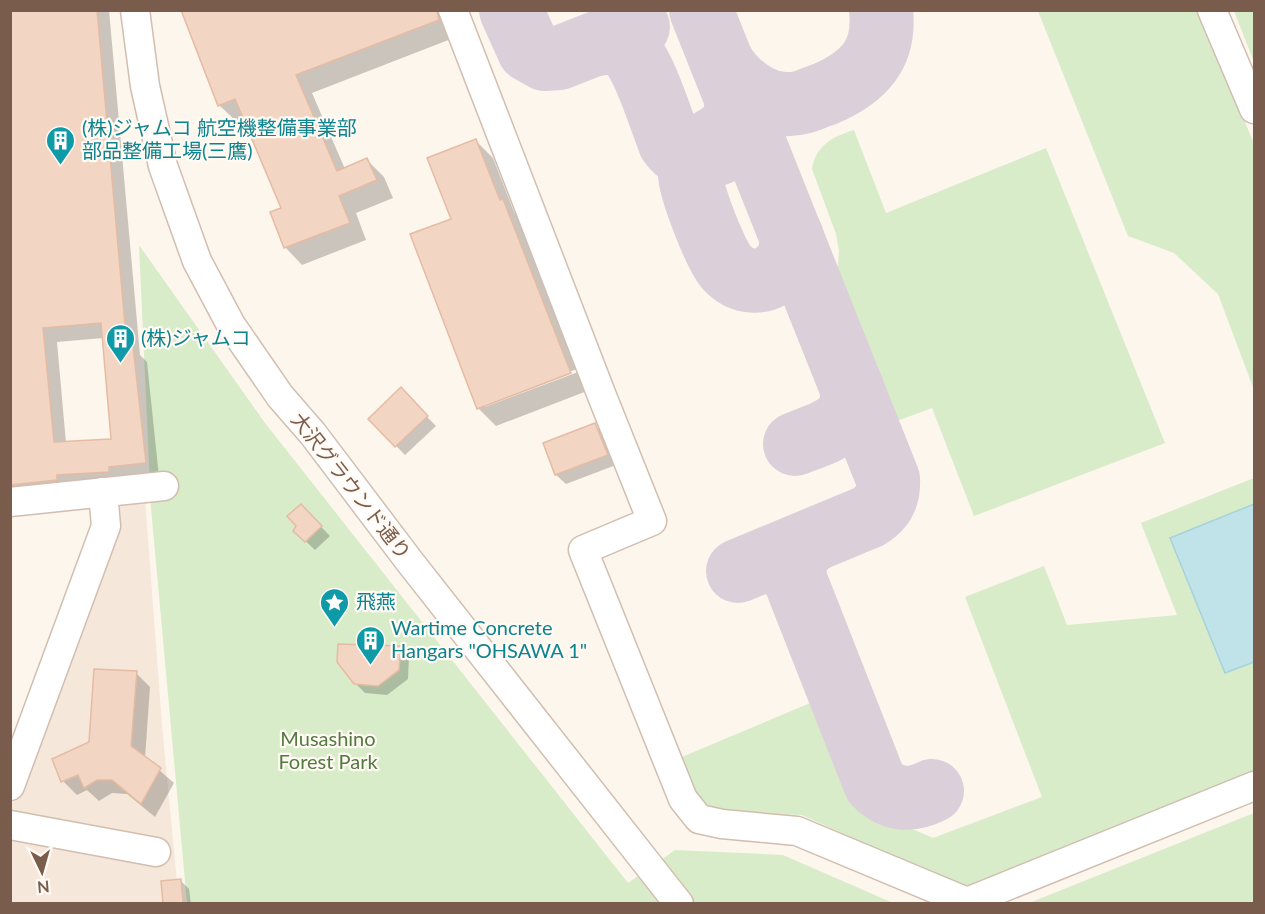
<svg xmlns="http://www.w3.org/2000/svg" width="1265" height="914" viewBox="0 0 1265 914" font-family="Lato,'Noto Sans JP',sans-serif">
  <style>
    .residential { fill: #f5e8da }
    .green { fill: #d8ecc9 }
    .water { fill: #bfe3e8; stroke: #a5d3da; stroke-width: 1.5 }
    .shadow { fill: #0003; fill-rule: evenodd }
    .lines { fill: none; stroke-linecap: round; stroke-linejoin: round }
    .taxiway { stroke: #dbcfda; stroke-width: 64 }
    .building { fill: #f3d5c3; stroke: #e6bba3; stroke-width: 1.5; fill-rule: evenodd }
    .minor-casing { stroke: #d1beb0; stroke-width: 31 }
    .minor { stroke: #fff; stroke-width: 28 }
    .labels { text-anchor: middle; stroke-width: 4.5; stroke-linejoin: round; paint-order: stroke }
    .culture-label { font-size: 20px; fill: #0d838f; stroke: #fffaf3; text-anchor: start }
    .street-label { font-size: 20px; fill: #7a5c4d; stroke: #fffaf3 }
    .park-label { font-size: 20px; fill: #537a41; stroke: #fffaf3 }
  </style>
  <rect width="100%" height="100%" fill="#fdf6ec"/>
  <!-- residential -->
  <polygon class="residential" points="145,498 162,725 179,903 11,903 10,809 121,501"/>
  <!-- green -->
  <g class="green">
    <polygon points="1038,11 1199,11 1254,144 1254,390 1218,294 1174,253 1128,236"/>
    <polygon points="1234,11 1254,11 1254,62"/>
    <path d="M854,130L886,213L1046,148L1165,443L974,516L932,408L889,424L837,279L839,251L836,234L812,169C816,145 832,137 854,130Z"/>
    <polygon points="139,245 265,423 628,883 675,850 783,855 893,903 187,903 151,508"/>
    <polygon points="1254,478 1254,773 965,889 802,815 713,812 702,808 677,759 815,701 855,804 933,838 1042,797 965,597 1044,566 1067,625 1177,615 1141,523"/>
    <polygon points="1254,813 1254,903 1029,903"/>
  </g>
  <!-- water -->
  <polygon class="water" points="1254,504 1254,662 1225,673 1170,538"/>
  <!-- shadow -->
  <g class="shadow">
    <path d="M10,10H109L140,355L147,362L159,477L10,502ZM103,338L112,441L66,443L57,342Z"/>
    <polygon points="182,10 440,10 451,39 312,93 345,169 367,160 384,177 393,198 356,213 366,240 302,265 285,247 283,208 245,119 237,122 219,105"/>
    <path d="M475,140L493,158L514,212L520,218L587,391L496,426L478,408L453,220ZM577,369L578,372L485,407V404Z"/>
    <polygon points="401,390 436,426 405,455 370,419"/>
    <polygon points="595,425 604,434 616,465 566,484 556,475 545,444"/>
    <polygon points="301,506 330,536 315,550 295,531"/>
    <polygon points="400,648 409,657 408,679 387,695 365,693 355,683"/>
    <polygon points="136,673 150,687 145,758 174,783 155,817 127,794 112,793 99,801 87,790 77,795 63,781 91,743"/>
    <polygon points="180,880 189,889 191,904 165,904 163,882"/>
  </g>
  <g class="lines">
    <!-- taxiway -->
    <g class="taxiway">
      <polyline points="511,10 529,50 545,59 559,58 638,27"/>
      <path d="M701,10L888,479C889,497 883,508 868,517L738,571"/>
      <path d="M597,44C608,42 619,43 628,50C643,61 662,123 670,143C685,164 709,160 729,148"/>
      <path d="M722,62C738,89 770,111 803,102C810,100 818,96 825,94C863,78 886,55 881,10"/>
      <path d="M737,99C737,111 734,124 724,132C707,146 688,145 690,175C691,191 716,257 727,268C754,296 793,274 792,237"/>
      <path d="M795,444C824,432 855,427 852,388"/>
      <path d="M813,540C798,551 792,563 796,582L875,783C892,800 910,802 932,791"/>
    </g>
  </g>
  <!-- building -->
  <g class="building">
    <path d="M10,10H97L127,347L133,346L146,463L109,467V472L57,475V480L10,485ZM101,323L111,439L54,442L43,328Z"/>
    <polygon points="181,10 437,10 439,20 296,75 337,171 367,158 377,180 339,196 350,223 284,248 270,212 281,208 235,99 218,106"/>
    <polygon points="476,139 500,200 503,199 571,373 477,409 410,234 451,219 427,158"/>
    <polygon points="401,387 428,416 395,447 368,419"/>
    <polygon points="595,423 608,455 555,475 543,443"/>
    <polygon points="301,504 322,526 305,542 293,531 296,526 287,516"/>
    <polygon points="338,644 401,646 399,670 378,686 354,684 337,662"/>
    <polygon points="94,669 137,671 131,746 161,768 141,804 112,780 97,780 84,788 78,775 61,782 52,759 89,742"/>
    <polygon points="181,879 183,903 163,903 161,881"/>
  </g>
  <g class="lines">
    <defs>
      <g id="minor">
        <polyline points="135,10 145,86 163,166 197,261 231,325 280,396 313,434 410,562 679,904"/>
        <polyline points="453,10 602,396 652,521 583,550 683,799 699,819 722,824 797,831 967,902 1254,786"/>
        <polyline points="1212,10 1254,109"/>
        <polyline points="10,502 164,486"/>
        <polyline points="10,786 106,526 103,492"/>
        <polyline points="10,825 156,852"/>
      </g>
    </defs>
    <!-- minor casing -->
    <use href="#minor" class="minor-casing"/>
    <!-- minor -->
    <use href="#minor" class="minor"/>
  </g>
  <!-- icons -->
  <defs>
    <symbol id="building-pin" viewBox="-11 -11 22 30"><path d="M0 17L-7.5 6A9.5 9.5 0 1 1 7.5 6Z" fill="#0f9aa8" stroke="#fffaf3"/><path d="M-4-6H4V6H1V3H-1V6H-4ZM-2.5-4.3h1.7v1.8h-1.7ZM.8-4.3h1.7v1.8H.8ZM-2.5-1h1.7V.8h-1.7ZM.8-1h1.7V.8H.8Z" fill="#fff"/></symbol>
    <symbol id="sight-pin" viewBox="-11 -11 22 30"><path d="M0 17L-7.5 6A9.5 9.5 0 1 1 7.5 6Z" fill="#0f9aa8" stroke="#fffaf3"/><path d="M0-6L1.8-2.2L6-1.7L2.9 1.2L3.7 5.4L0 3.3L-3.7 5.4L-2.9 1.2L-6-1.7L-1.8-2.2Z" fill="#fff"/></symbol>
  </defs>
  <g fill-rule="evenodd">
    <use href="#building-pin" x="44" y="124" width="33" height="45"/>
    <use href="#building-pin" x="104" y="322" width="33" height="45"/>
    <use href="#sight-pin" x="318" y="586" width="33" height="45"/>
    <use href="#building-pin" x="354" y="624" width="33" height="45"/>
  </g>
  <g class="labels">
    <!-- culture labels -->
    <g class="culture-label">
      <text x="82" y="135">(株)ジャムコ 航空機整備事業部<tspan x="82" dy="23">部品整備工場(三鷹)</tspan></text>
      <text x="141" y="345">(株)ジャムコ</text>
      <text x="356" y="609">飛燕</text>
      <text x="391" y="635">Wartime Concrete<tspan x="391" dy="23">Hangars "OHSAWA 1"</tspan></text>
    </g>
    <!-- street labels -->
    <g class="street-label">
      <text transform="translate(351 486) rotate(52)" y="7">大沢グラウンド通り</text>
    </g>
    <!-- park labels -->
    <g class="park-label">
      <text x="328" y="746">Musashino<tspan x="328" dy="23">Forest Park</tspan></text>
    </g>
  </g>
  <!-- border -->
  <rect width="1265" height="914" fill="none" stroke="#7a5c4d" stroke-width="24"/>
  <!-- north arrow -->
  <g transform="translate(42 872) rotate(175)" stroke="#fffaf3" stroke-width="4.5" paint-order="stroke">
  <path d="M0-4.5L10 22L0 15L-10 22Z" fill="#7a5c4d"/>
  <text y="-9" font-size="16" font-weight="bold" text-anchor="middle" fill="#7a5c4d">N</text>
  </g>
</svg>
